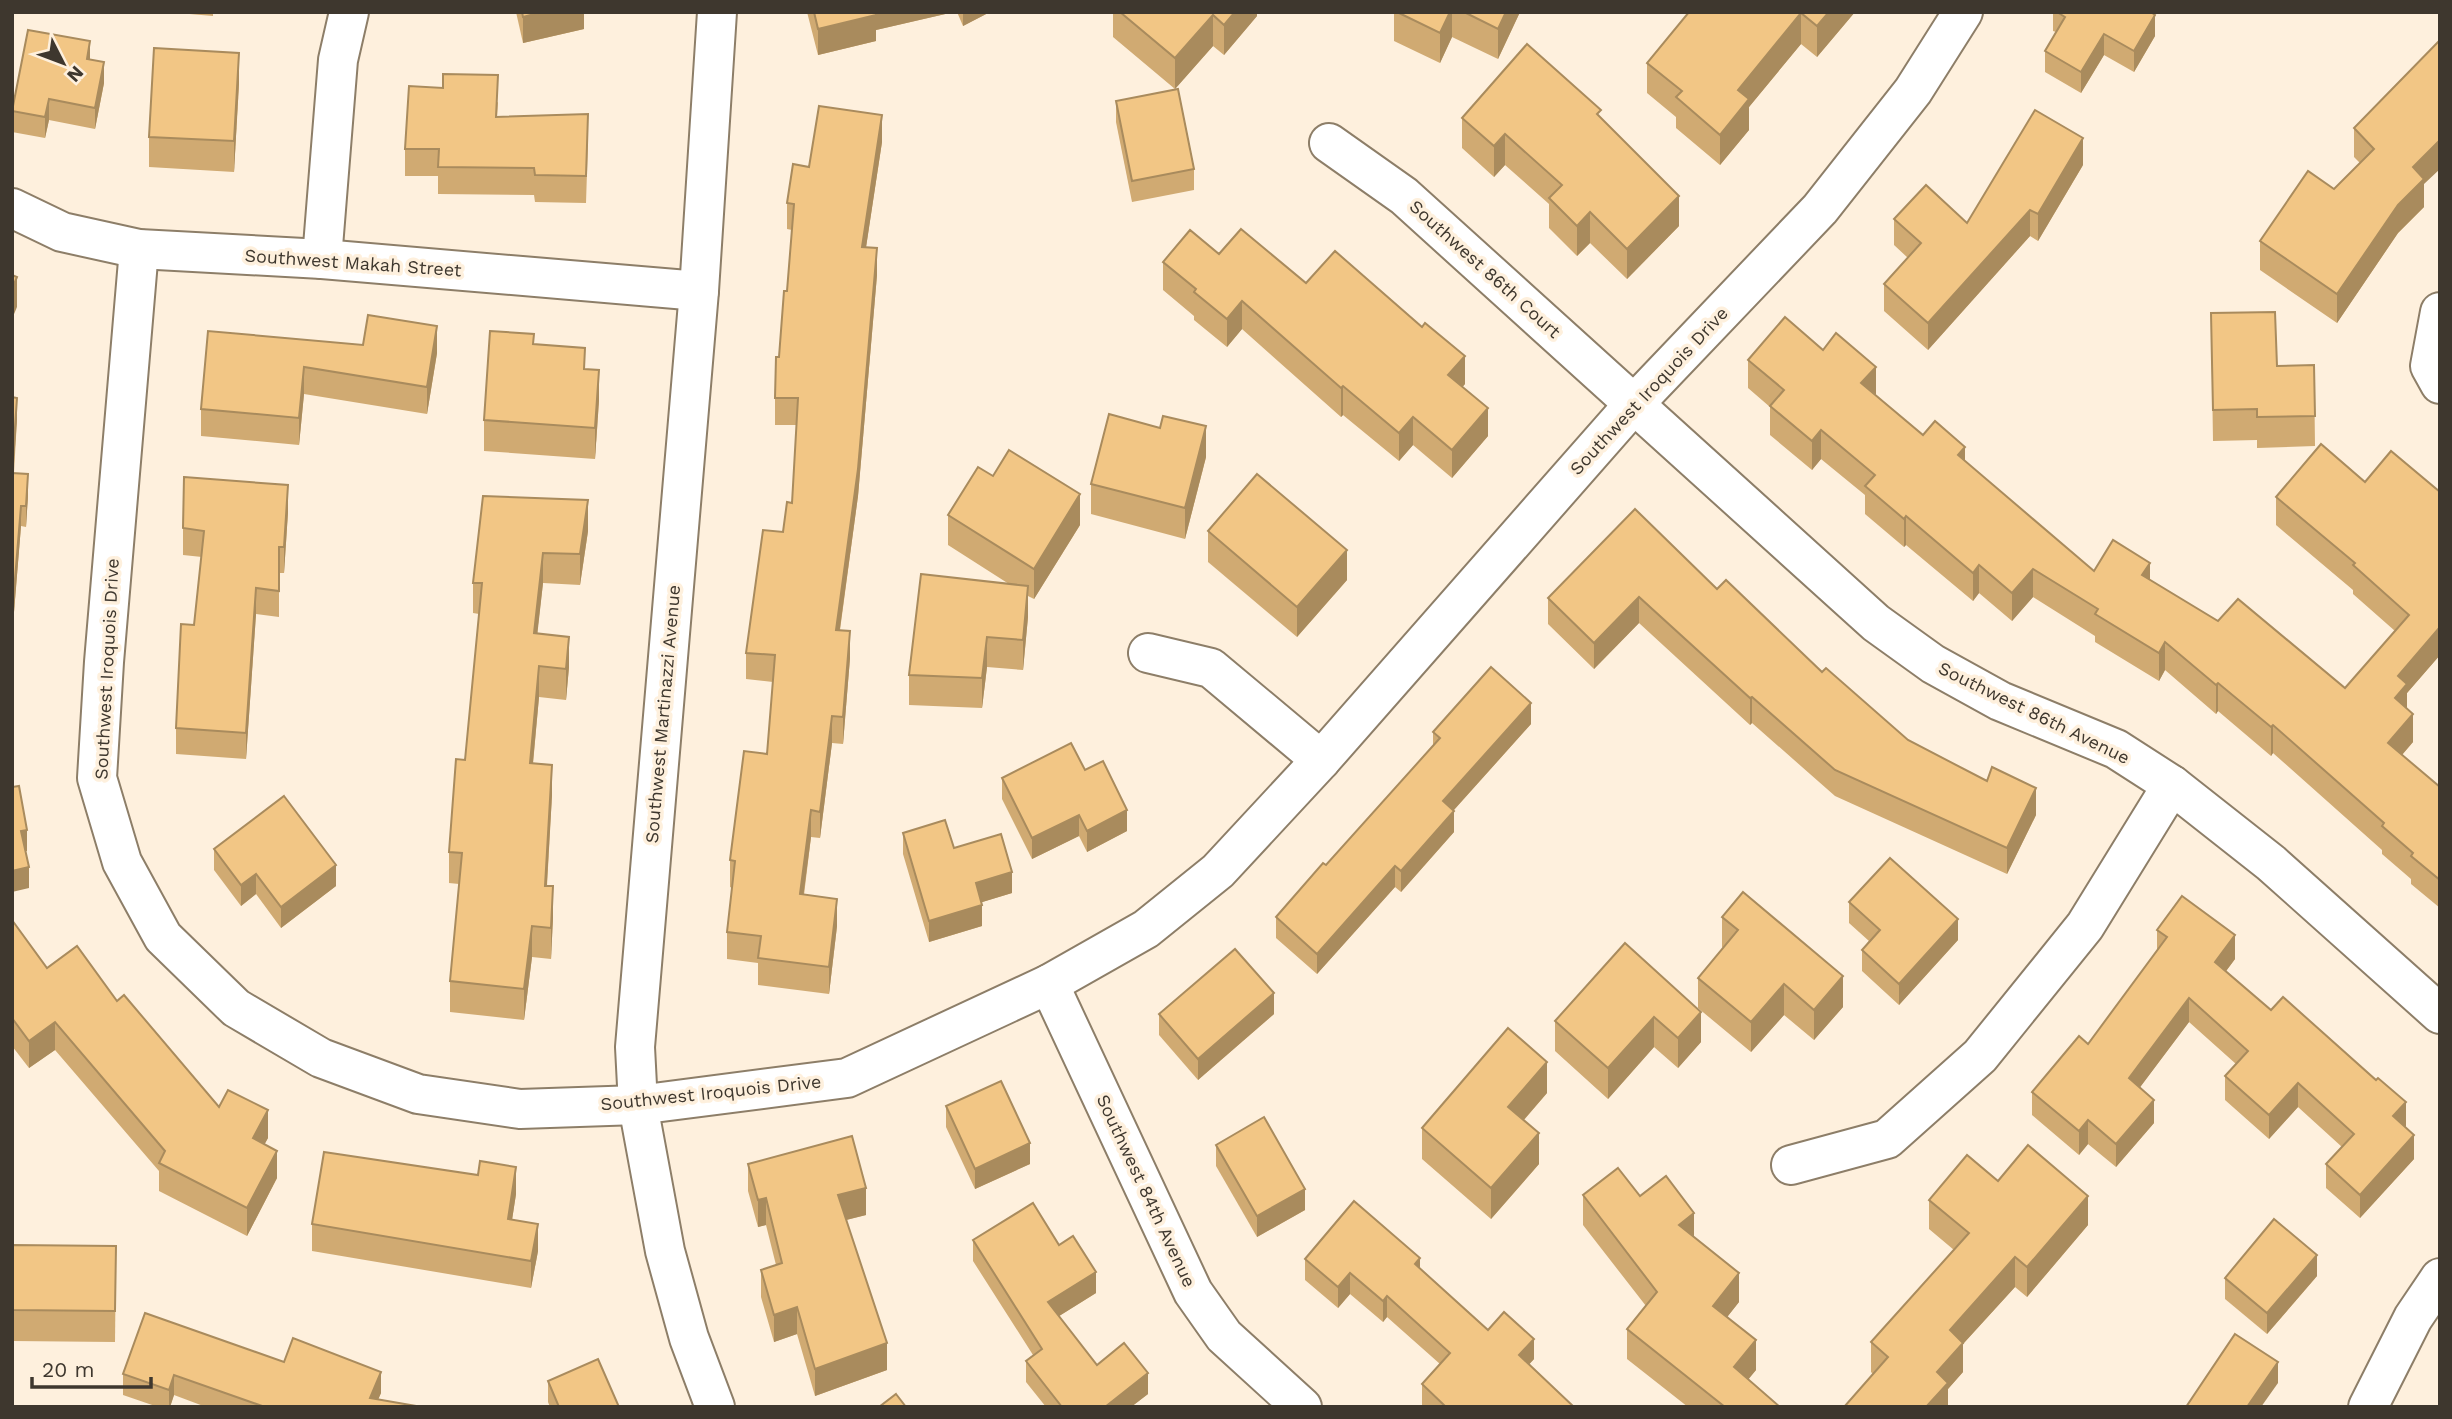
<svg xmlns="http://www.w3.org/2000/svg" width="2452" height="1419" viewBox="0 0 2452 1419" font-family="'Work Sans',sans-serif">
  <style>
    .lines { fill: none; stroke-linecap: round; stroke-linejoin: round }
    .street-casing { stroke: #8d7e68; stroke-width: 42 }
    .street { stroke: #fff; stroke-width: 38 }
    .wall { fill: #d0aa72 }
    .shaded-wall { fill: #a98b5d }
    .building { fill: #f2c685; stroke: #a98b5d; stroke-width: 2 }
    .labels { text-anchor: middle; stroke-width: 7; stroke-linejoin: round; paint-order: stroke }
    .street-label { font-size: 18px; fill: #3e372e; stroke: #fef0dd }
  </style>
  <rect width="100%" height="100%" fill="#fef0dd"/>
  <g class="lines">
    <defs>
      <g id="street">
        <polyline points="1329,143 1404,196 1876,623 1933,664 2000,701 2116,749 2172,785 2271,863 2440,1014"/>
        <polyline points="12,208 62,232 139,249 322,259 699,291"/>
        <polyline points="139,249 104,662 97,778 122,862 163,937 236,1008 321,1058 418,1094 520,1109 638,1105 847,1078 1049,984 1146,929 1218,871 1321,760 1634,404 1820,209 1913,91 1963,12"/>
        <polyline points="322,259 338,60 349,12"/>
        <polyline points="2440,312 2430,366 2440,384"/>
        <polyline points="1148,653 1211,668 1321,760"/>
        <polyline points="1049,984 1193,1292 1224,1336 1302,1407"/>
        <polyline points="1791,1165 1887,1139 1980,1056 2085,926 2172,785"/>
        <polyline points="715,1407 689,1338 665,1251 638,1105 635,1047 699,291 717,12"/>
        <polyline points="2368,1407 2413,1318 2440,1278"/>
      </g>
    </defs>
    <!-- street casing -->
    <use href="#street" class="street-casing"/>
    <!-- street -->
    <use href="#street" class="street"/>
  </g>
  <!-- wall -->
  <g class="wall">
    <polygon points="166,12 213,12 213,16"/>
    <polygon points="516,12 584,12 584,29 523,43"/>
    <polygon points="807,12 954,12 876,30 876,41 818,55"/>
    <polygon points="957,12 990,12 963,26"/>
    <polygon points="1113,12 1257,12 1257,16 1224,55 1213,46 1175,89 1113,37"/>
    <polygon points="1394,12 1520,12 1498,59 1452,37 1440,63 1394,41"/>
    <polygon points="1689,12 1855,12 1817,57 1801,44 1749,107 1749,130 1720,165 1676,128 1676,117 1647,93 1647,63"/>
    <polygon points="2053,12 2151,12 2155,36 2134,72 2104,55 2081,93 2045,72 2045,51 2056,32 2053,31"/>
    <polygon points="90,60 104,83 95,129 49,120 45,138 12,132 12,111"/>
    <polygon points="239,83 234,172 149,167 149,137"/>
    <polygon points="1116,101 1194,169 1194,190 1132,202 1116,122"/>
    <polygon points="498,102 497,117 588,141 586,203 535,202 534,195 438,194 438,176 405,176 405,149"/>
    <polygon points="1462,118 1601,118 1679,226 1627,279 1590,243 1577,256 1549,228 1549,204 1505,165 1494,177 1462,148"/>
    <polygon points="2354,128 2424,184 2424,207 2398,233 2337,323 2260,270 2260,241 2334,189 2360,163 2354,157"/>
    <polygon points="882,142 866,247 877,275 858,496 840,630 850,658 843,744 832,743 820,838 811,837 804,895 837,926 829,994 758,985 758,963 727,959 727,932 732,888 730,887 730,860 767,754 773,682 746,679 746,653 792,503 797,425 775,425 775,398 787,291 792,230 787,229 787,203 809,167"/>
    <polygon points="2083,165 2038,241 2030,236 1928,350 1884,311 1884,284 1908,258 1894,245 1894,219 1967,223"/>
    <polygon points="1219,254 1306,283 1465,384 1462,387 1488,436 1452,478 1413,445 1399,461 1343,415 1341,417 1242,329 1227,347 1194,320 1194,316 1163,290 1163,262"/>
    <polygon points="2211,313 2277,366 2314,365 2315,446 2257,448 2257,440 2213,441"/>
    <polygon points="208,331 437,353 427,414 304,394 299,445 201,436 201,409"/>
    <polygon points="534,344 585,369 599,400 595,459 484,451 484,420"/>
    <polygon points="1748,360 1875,395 1923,435 1965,461 2094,571 2150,580 2218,621 2345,688 2395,631 2353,594 2353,590 2276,525 2276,497 2365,482 2440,492 2440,655 2407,693 2407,709 2413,742 2402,755 2440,787 2440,908 2411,884 2411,879 2382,854 2382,850 2273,753 2271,756 2218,711 2216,714 2165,670 2159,681 2095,642 2095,636 2033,597 2012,621 1979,593 1973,601 1906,545 1904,547 1865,514 1865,495 1821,459 1812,470 1770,435 1770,407 1748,388"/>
    <polygon points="12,397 17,419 14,473 28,495 26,527 21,526 14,612 12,612"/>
    <polygon points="1160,428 1206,457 1185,539 1091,514 1091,484"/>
    <polygon points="993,476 1080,525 1034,599 1028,596 1028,617 1023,670 987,667 982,708 909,705 909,675 1009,584 948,545 948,515"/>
    <polygon points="288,512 284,573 279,573 279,617 256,614 246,759 176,754 176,728 194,625 202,557 183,555 183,528"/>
    <polygon points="588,531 580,585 543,583 537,634 569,667 566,700 539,697 533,764 552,795 547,886 553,917 551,959 532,957 524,1020 450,1012 450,981 459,884 449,883 449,852 465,760 479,614 473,613 473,583"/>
    <polygon points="1208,531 1347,580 1297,637 1208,562"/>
    <polygon points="1717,589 1908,740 2036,815 2007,874 1835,796 1752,723 1750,725 1639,623 1594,669 1548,624 1548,598"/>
    <polygon points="1531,724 1454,810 1454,832 1401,892 1395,887 1317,974 1276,938 1276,917 1326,865 1433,746 1433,732"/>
    <polygon points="1085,770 1127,831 1087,852 1079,836 1032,859 1002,799 1002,778"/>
    <polygon points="903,833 954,848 1012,893 982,902 982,926 929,942 903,854"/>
    <polygon points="214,849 336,886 281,928 256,894 241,906 214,870"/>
    <polygon points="1849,902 1958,940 1899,1005 1862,971 1862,950 1869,941 1849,923"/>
    <polygon points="1722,917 1843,1007 1814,1040 1784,1015 1751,1052 1698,1008 1698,978 1723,948 1722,947"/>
    <polygon points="12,920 47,968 117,1001 219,1107 268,1138 264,1144 277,1178 247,1236 159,1191 159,1171 55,1050 29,1068 12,1046"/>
    <polygon points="2157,930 2235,959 2226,971 2406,1126 2405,1127 2414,1159 2360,1218 2326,1188 2326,1164 2342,1147 2298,1107 2269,1139 2225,1100 2225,1076 2236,1064 2189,1022 2140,1087 2154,1123 2116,1167 2088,1144 2079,1155 2032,1115 2032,1092 2088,1044 2157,951"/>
    <polygon points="1625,943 1701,1042 1678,1068 1654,1047 1608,1099 1555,1051 1555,1021"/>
    <polygon points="1159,1014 1274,1014 1198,1080 1159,1035"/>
    <polygon points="1547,1093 1524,1120 1539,1164 1491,1219 1422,1159 1422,1128"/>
    <polygon points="946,1106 1030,1164 975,1189 946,1127"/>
    <polygon points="1216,1145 1305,1210 1257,1237 1216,1166"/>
    <polygon points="748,1164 866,1215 846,1220 887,1370 815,1396 797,1334 774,1342 761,1297 761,1270 776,1265 766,1225 758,1227 748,1191"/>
    <polygon points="1998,1181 2088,1225 2027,1297 2015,1287 1963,1344 1963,1372 1948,1389 1948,1407 1873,1374 1871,1372 1871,1342 1954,1250 1929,1229 1929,1200"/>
    <polygon points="516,1194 512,1220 538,1251 531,1288 312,1251 312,1224"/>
    <polygon points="1583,1195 1640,1196 1694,1237 1739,1302 1727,1317 1756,1370 1748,1379 1780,1407 1688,1407 1627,1359 1627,1329 1646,1306 1583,1225"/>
    <polygon points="973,1240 1059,1245 1096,1293 1059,1316 1097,1365 1148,1394 1131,1407 1046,1407 1026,1382 1026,1361 1033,1355 973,1261"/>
    <polygon points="12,1245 116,1246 115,1342 12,1341"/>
    <polygon points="1305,1259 1420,1268 1488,1330 1534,1359 1529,1364 1574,1407 1423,1407 1422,1405 1422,1384 1440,1364 1387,1317 1383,1322 1350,1294 1338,1308 1305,1280"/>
    <polygon points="2317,1276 2267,1334 2225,1299 2225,1278"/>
    <polygon points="284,1362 381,1393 378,1399 422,1407 206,1407 174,1395 170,1407 158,1407 123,1395 123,1374"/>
    <polygon points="548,1381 619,1407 550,1407 548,1402"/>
  </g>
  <!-- shaded-wall -->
  <g class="shaded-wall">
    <polygon points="542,12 584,12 584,29 523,43 523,17"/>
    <polygon points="873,12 954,12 876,30 876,41 818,55 818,29"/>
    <polygon points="963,12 990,12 963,26"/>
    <polygon points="1235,12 1257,12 1257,16 1224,55 1224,25"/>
    <polygon points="1450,12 1452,12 1452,37 1440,63 1440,33"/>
    <polygon points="1506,12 1520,12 1498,59 1498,29"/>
    <polygon points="1829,12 1855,12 1817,57 1817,26"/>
    <polygon points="1801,13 1801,44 1749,107 1749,130 1720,165 1720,135 1738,90"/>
    <polygon points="1213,15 1213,46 1175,89 1175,58"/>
    <polygon points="2155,15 2155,36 2134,72 2134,51"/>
    <polygon points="2104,34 2104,55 2081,93 2081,72"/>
    <polygon points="90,41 90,62 87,59"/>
    <polygon points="239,53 239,83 234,172 234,141"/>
    <polygon points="104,62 104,83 95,129 95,108"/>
    <polygon points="49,99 49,120 45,138 45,117"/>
    <polygon points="882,115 882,142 862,274 862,247"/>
    <polygon points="1505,134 1505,165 1494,177 1494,146"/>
    <polygon points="2083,138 2083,165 2038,241 2038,214"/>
    <polygon points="2440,140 2440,169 2424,184 2424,207 2398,233 2337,323 2337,294 2413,167"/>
    <polygon points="1679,196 1679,226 1627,279 1627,249"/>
    <polygon points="2030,210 2030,236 1928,350 1928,323"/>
    <polygon points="1590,212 1590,243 1577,256 1577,226"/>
    <polygon points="877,248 877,275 858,496 836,657 836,630"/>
    <polygon points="17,277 17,307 12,319 12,289"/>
    <polygon points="1242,301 1242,329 1227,347 1227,319"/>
    <polygon points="437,326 437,353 427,414 427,387"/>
    <polygon points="1465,356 1465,384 1448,404 1448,375"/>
    <polygon points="304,367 304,394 299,445 299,418"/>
    <polygon points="1876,367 1876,395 1861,383"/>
    <polygon points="599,370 599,400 595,459 595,428"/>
    <polygon points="1343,386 1343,415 1341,417 1341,388"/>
    <polygon points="17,398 17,419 12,492 12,471"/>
    <polygon points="1488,408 1488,436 1452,478 1452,450"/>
    <polygon points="1413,417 1413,445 1399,461 1399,433"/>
    <polygon points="1206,426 1206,457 1185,539 1185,508"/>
    <polygon points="1821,430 1821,459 1812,470 1812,441"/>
    <polygon points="1965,447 1965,475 1958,455"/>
    <polygon points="28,474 28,495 26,527 26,506"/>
    <polygon points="288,485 288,512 284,573 284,547"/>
    <polygon points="1080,494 1080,525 1034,599 1034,569"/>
    <polygon points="588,500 588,531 580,585 580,554"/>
    <polygon points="21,506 21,526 14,612 14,591"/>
    <polygon points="1906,516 1906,545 1904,547 1904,519"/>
    <polygon points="1347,550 1347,580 1297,637 1297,607"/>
    <polygon points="543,553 543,583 534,664 534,633"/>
    <polygon points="2150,563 2150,591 2142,575"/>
    <polygon points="1979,565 1979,593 1973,601 1973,573"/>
    <polygon points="2033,569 2033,597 2012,621 2012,593"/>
    <polygon points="1028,586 1028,617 1023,670 1023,640"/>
    <polygon points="256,588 256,614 246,759 246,733"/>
    <polygon points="1639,597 1639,623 1594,669 1594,643"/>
    <polygon points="2440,627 2440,655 2407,693 2407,713 2395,698 2398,676"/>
    <polygon points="850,631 850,658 843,744 843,717"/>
    <polygon points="569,637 569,667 566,700 566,669"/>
    <polygon points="987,637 987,667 982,708 982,678"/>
    <polygon points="2165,642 2165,670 2159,681 2159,653"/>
    <polygon points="539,666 539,697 530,794 530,763"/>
    <polygon points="2218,683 2218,711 2216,714 2216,685"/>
    <polygon points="1752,697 1752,723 1750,725 1750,698"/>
    <polygon points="1531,703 1531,724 1443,822 1443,801"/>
    <polygon points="2413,714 2413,742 2388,771 2388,743"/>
    <polygon points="832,716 832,743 820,838 820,812"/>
    <polygon points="2273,725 2273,753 2271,756 2271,727"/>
    <polygon points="552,765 552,795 545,916 545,886"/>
    <polygon points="2036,788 2036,815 2007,874 2007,848"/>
    <polygon points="811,810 811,837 800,921 800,894"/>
    <polygon points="1127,810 1127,831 1087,852 1087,831"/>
    <polygon points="1454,811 1454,832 1401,892 1401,871"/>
    <polygon points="1079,815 1079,836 1032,859 1032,838"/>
    <polygon points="27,830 27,851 21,852 21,831"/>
    <polygon points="336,865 336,886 281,928 281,907"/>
    <polygon points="1395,866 1395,887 1317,974 1317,954"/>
    <polygon points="29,867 29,888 12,892 12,871"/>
    <polygon points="1012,872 1012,893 976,904 976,883"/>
    <polygon points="256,874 256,894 241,906 241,885"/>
    <polygon points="553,886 553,917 551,959 551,928"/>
    <polygon points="837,899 837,926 829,994 829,967"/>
    <polygon points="982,905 982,926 929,942 929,921"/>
    <polygon points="1958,919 1958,940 1899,1005 1899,984"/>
    <polygon points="532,926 532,957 524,1020 524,989"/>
    <polygon points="2235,935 2235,959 2215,986 2215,962"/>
    <polygon points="1843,976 1843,1007 1814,1040 1814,1010"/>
    <polygon points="1784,984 1784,1015 1751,1052 1751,1022"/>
    <polygon points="1274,993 1274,1014 1198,1080 1198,1059"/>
    <polygon points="2189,998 2189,1022 2129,1102 2129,1078"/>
    <polygon points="1701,1012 1701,1042 1678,1068 1678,1038"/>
    <polygon points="1654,1017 1654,1047 1608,1099 1608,1068"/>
    <polygon points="55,1022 55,1050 29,1068 29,1041"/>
    <polygon points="1547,1062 1547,1093 1508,1138 1508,1107"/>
    <polygon points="2298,1083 2298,1107 2269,1139 2269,1115"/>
    <polygon points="2154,1100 2154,1123 2116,1167 2116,1144"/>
    <polygon points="2406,1102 2406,1126 2393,1140 2393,1116"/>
    <polygon points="268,1110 268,1138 253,1166 253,1138"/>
    <polygon points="2088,1120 2088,1144 2079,1155 2079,1131"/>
    <polygon points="1539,1133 1539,1164 1491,1219 1491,1188"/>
    <polygon points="2414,1135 2414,1159 2360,1218 2360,1195"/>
    <polygon points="1030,1143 1030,1164 975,1189 975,1169"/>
    <polygon points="277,1151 277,1178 247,1236 247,1208"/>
    <polygon points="516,1167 516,1194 508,1246 508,1219"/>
    <polygon points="866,1188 866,1215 838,1222 838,1195"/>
    <polygon points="1305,1189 1305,1210 1257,1237 1257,1216"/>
    <polygon points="2088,1196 2088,1225 2027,1297 2027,1267"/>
    <polygon points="766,1198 766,1225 758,1227 758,1200"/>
    <polygon points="1694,1213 1694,1242 1679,1225"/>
    <polygon points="538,1224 538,1251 531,1288 531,1261"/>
    <polygon points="2317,1255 2317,1276 2267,1334 2267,1313"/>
    <polygon points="2015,1257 2015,1287 1963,1344 1963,1372 1948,1389 1948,1407 1926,1407 1950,1330"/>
    <polygon points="1420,1258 1420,1279 1415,1264"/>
    <polygon points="1096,1272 1096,1293 1048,1323 1048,1302"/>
    <polygon points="1350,1273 1350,1294 1338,1308 1338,1287"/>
    <polygon points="1739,1273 1739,1302 1713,1335 1713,1306"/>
    <polygon points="1387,1296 1387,1317 1383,1322 1383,1301"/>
    <polygon points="797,1307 797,1334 774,1342 774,1315"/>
    <polygon points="1534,1339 1534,1359 1519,1376 1519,1355"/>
    <polygon points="1756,1340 1756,1370 1734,1397 1734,1367"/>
    <polygon points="887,1343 887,1370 815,1396 815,1369"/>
    <polygon points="2278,1362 2278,1383 2261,1407 2247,1407"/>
    <polygon points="381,1372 381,1393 375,1407 370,1398"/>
    <polygon points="1148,1373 1148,1394 1131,1407 1105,1407"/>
    <polygon points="174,1375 174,1395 170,1407 169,1407 169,1390"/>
  </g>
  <!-- building -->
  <g class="building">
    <polygon points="522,12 542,12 523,17"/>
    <polygon points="814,12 875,12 876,15 818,29"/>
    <polygon points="1120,12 1235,12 1224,25 1213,15 1175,58"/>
    <polygon points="1397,12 1450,12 1440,33"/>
    <polygon points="1464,12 1506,12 1498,29"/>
    <polygon points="1689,12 1712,13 1829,12 1817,26 1801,13 1738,90 1749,99 1720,135 1676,97 1682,91 1647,63"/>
    <polygon points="2057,12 2151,12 2155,15 2134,51 2104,34 2081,72 2045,51 2065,17"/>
    <polygon points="28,30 90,41 87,59 104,62 95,108 49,99 45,117 12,111"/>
    <polygon points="2440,40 2440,140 2413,167 2424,179 2398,205 2337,294 2260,241 2308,171 2334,189 2374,149 2354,128"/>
    <polygon points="1527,44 1601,110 1597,114 1679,196 1627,249 1590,212 1577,226 1549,198 1562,185 1505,134 1494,146 1462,118"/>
    <polygon points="154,48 239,53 234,141 149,137"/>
    <polygon points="443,74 498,75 496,117 588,114 586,176 535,175 534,168 438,167 439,149 405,149 409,86 443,88"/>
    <polygon points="1178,89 1194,169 1132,181 1116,101"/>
    <polygon points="819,106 882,115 862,247 877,248 858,469 836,630 850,631 843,717 832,716 820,812 811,810 800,894 837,899 829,967 758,958 761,936 727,932 735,861 730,860 744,751 767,754 775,655 746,653 763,530 783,532 787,502 792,503 798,398 775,398 776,357 779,357 784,291 787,291 794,204 787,203 793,164 809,167"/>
    <polygon points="2035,110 2083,138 2038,214 2030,210 1928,323 1884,284 1921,243 1894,219 1926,185 1967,223"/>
    <polygon points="1241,229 1306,283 1335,251 1422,327 1425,323 1465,356 1448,375 1488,408 1452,450 1413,417 1399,433 1343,386 1341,388 1242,301 1227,319 1194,292 1196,289 1163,262 1190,230 1219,254"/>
    <polygon points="12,275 17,277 12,289"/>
    <polygon points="2275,312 2277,366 2314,365 2315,416 2257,417 2257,409 2213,410 2211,313"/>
    <polygon points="368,315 437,326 427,387 304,367 299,418 201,409 208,331 363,345"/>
    <polygon points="1785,317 1823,350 1836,333 1876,367 1861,383 1923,435 1935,421 1965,447 1958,455 2094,571 2113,540 2150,563 2142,575 2218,621 2238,599 2345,688 2409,615 2353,565 2355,563 2276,497 2321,444 2365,482 2391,451 2440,492 2440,627 2398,676 2407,684 2395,698 2413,714 2388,743 2440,787 2440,880 2411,856 2413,853 2382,826 2384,823 2273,725 2271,727 2218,683 2216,685 2165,642 2159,653 2095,614 2098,609 2033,569 2012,593 1979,565 1973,573 1906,516 1904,519 1865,486 1875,475 1821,430 1812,441 1770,406 1784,390 1748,360"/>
    <polygon points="490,331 534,334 533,344 585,348 584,369 599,370 595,428 484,420"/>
    <polygon points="12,397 17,398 12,471"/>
    <polygon points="1109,414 1160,428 1163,416 1206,426 1185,508 1091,484"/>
    <polygon points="1009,450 1080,494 1034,569 948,515 978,467 993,476"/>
    <polygon points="12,473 28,474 26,506 21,506 14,591 12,591"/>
    <polygon points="1257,474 1347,550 1297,607 1208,531"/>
    <polygon points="184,477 288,485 284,547 279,547 279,591 256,588 246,733 176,728 181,624 194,625 204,531 183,528"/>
    <polygon points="483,496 588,500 580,554 543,553 534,633 569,637 566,669 539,666 530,763 552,765 545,886 553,886 551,928 532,926 524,989 450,981 462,853 449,852 456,759 465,760 482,583 473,583"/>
    <polygon points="1635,509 1717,589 1726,580 1822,672 1826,668 1908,740 1987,781 1992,767 2036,788 2007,848 1835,770 1752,697 1750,698 1639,597 1594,643 1548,598"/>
    <polygon points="921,574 1028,586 1023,640 987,637 982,678 909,675"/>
    <polygon points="1491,667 1531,703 1443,801 1454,811 1401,871 1395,866 1317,954 1276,917 1323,863 1326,865 1440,738 1433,732"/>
    <polygon points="1071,743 1085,770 1103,761 1127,810 1087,831 1079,815 1032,838 1002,778"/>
    <polygon points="19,786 27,830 21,831 29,867 12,871 12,787"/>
    <polygon points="284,796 336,865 281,907 256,874 241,885 214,849"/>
    <polygon points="945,820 954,848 1001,834 1012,872 976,883 982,905 929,921 903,833"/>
    <polygon points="1890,858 1958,919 1899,984 1862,950 1880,930 1849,902"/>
    <polygon points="1743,892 1843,976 1814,1010 1784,984 1751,1022 1698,978 1738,930 1722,917"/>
    <polygon points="2182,896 2235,935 2215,962 2271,1010 2283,997 2376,1080 2378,1078 2406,1102 2393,1116 2414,1135 2360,1195 2326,1164 2354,1134 2298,1083 2269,1115 2225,1076 2248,1051 2189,998 2129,1078 2154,1100 2116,1144 2088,1120 2079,1131 2032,1092 2079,1036 2088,1044 2167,937 2157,930"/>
    <polygon points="12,920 47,968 77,946 117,1001 124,995 219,1107 228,1090 268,1110 253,1138 277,1151 247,1208 159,1163 165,1151 55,1022 29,1041 12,1018"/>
    <polygon points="1625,943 1701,1012 1678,1038 1654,1017 1608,1068 1555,1021"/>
    <polygon points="1235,949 1274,993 1198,1059 1159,1014"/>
    <polygon points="1508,1028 1547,1062 1508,1107 1539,1133 1491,1188 1422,1128"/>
    <polygon points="1001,1081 1030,1143 975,1169 946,1106"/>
    <polygon points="1264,1117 1305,1189 1257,1216 1216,1145"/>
    <polygon points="852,1136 866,1188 838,1195 887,1343 815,1369 797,1307 774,1315 761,1270 782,1263 766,1198 758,1200 748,1164"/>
    <polygon points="2028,1145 2088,1196 2027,1267 2015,1257 1950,1330 1963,1343 1937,1372 1948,1383 1926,1407 1844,1407 1888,1357 1871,1342 1969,1233 1929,1200 1967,1155 1998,1181"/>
    <polygon points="324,1152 478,1175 480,1161 516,1167 508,1219 538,1224 531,1261 312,1224"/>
    <polygon points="1618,1168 1640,1196 1666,1176 1694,1213 1679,1225 1739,1273 1713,1306 1756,1340 1734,1367 1780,1407 1725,1407 1627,1329 1657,1292 1583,1195"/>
    <polygon points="1354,1201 1420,1258 1415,1264 1488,1330 1504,1312 1534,1339 1519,1355 1574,1407 1446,1407 1422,1384 1450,1353 1387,1296 1383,1301 1350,1273 1338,1287 1305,1259"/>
    <polygon points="1033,1203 1059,1245 1073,1236 1096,1272 1048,1302 1097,1365 1124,1343 1148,1373 1105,1407 1062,1407 1026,1361 1042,1349 973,1240"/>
    <polygon points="2274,1219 2317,1255 2267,1313 2225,1278"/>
    <polygon points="12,1245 116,1246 115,1311 12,1310"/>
    <polygon points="145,1313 284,1362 293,1338 381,1372 370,1398 422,1407 265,1407 174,1375 169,1390 123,1374"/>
    <polygon points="2235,1334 2278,1362 2247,1407 2186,1407"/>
    <polygon points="598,1359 619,1407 559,1407 548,1381"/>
    <polygon points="896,1394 906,1407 879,1407"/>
  </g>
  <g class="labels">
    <!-- street labels -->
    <g class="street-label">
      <text transform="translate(353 263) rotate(4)" y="6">Southwest Makah Street</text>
      <text transform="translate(1485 269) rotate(42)" y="6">Southwest 86th Court</text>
      <text transform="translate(1649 391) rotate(-47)" y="6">Southwest Iroquois Drive</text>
      <text transform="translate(107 669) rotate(-87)" y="6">Southwest Iroquois Drive</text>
      <text transform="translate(2034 713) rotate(26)" y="6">Southwest 86th Avenue</text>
      <text transform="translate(663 714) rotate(-85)" y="6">Southwest Martinazzi Avenue</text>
      <text transform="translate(711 1093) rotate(-6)" y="6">Southwest Iroquois Drive</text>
      <text transform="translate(1146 1191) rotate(65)" y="6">Southwest 84th Avenue</text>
    </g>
  </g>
  <!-- border -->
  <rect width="2452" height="1419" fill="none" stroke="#3e372e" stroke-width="28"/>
  <!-- north arrow -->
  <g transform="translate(63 63) rotate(132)" stroke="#fef0dd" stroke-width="5" paint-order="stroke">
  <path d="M0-5L12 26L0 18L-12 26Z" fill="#3e372e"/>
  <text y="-10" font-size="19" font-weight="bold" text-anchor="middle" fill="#3e372e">N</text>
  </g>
  <!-- scale -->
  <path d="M32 1377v10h119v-10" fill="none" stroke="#3e372e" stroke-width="3.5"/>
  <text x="42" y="1377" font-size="21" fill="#3e372e" stroke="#fef0dd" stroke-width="5" paint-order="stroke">20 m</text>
</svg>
